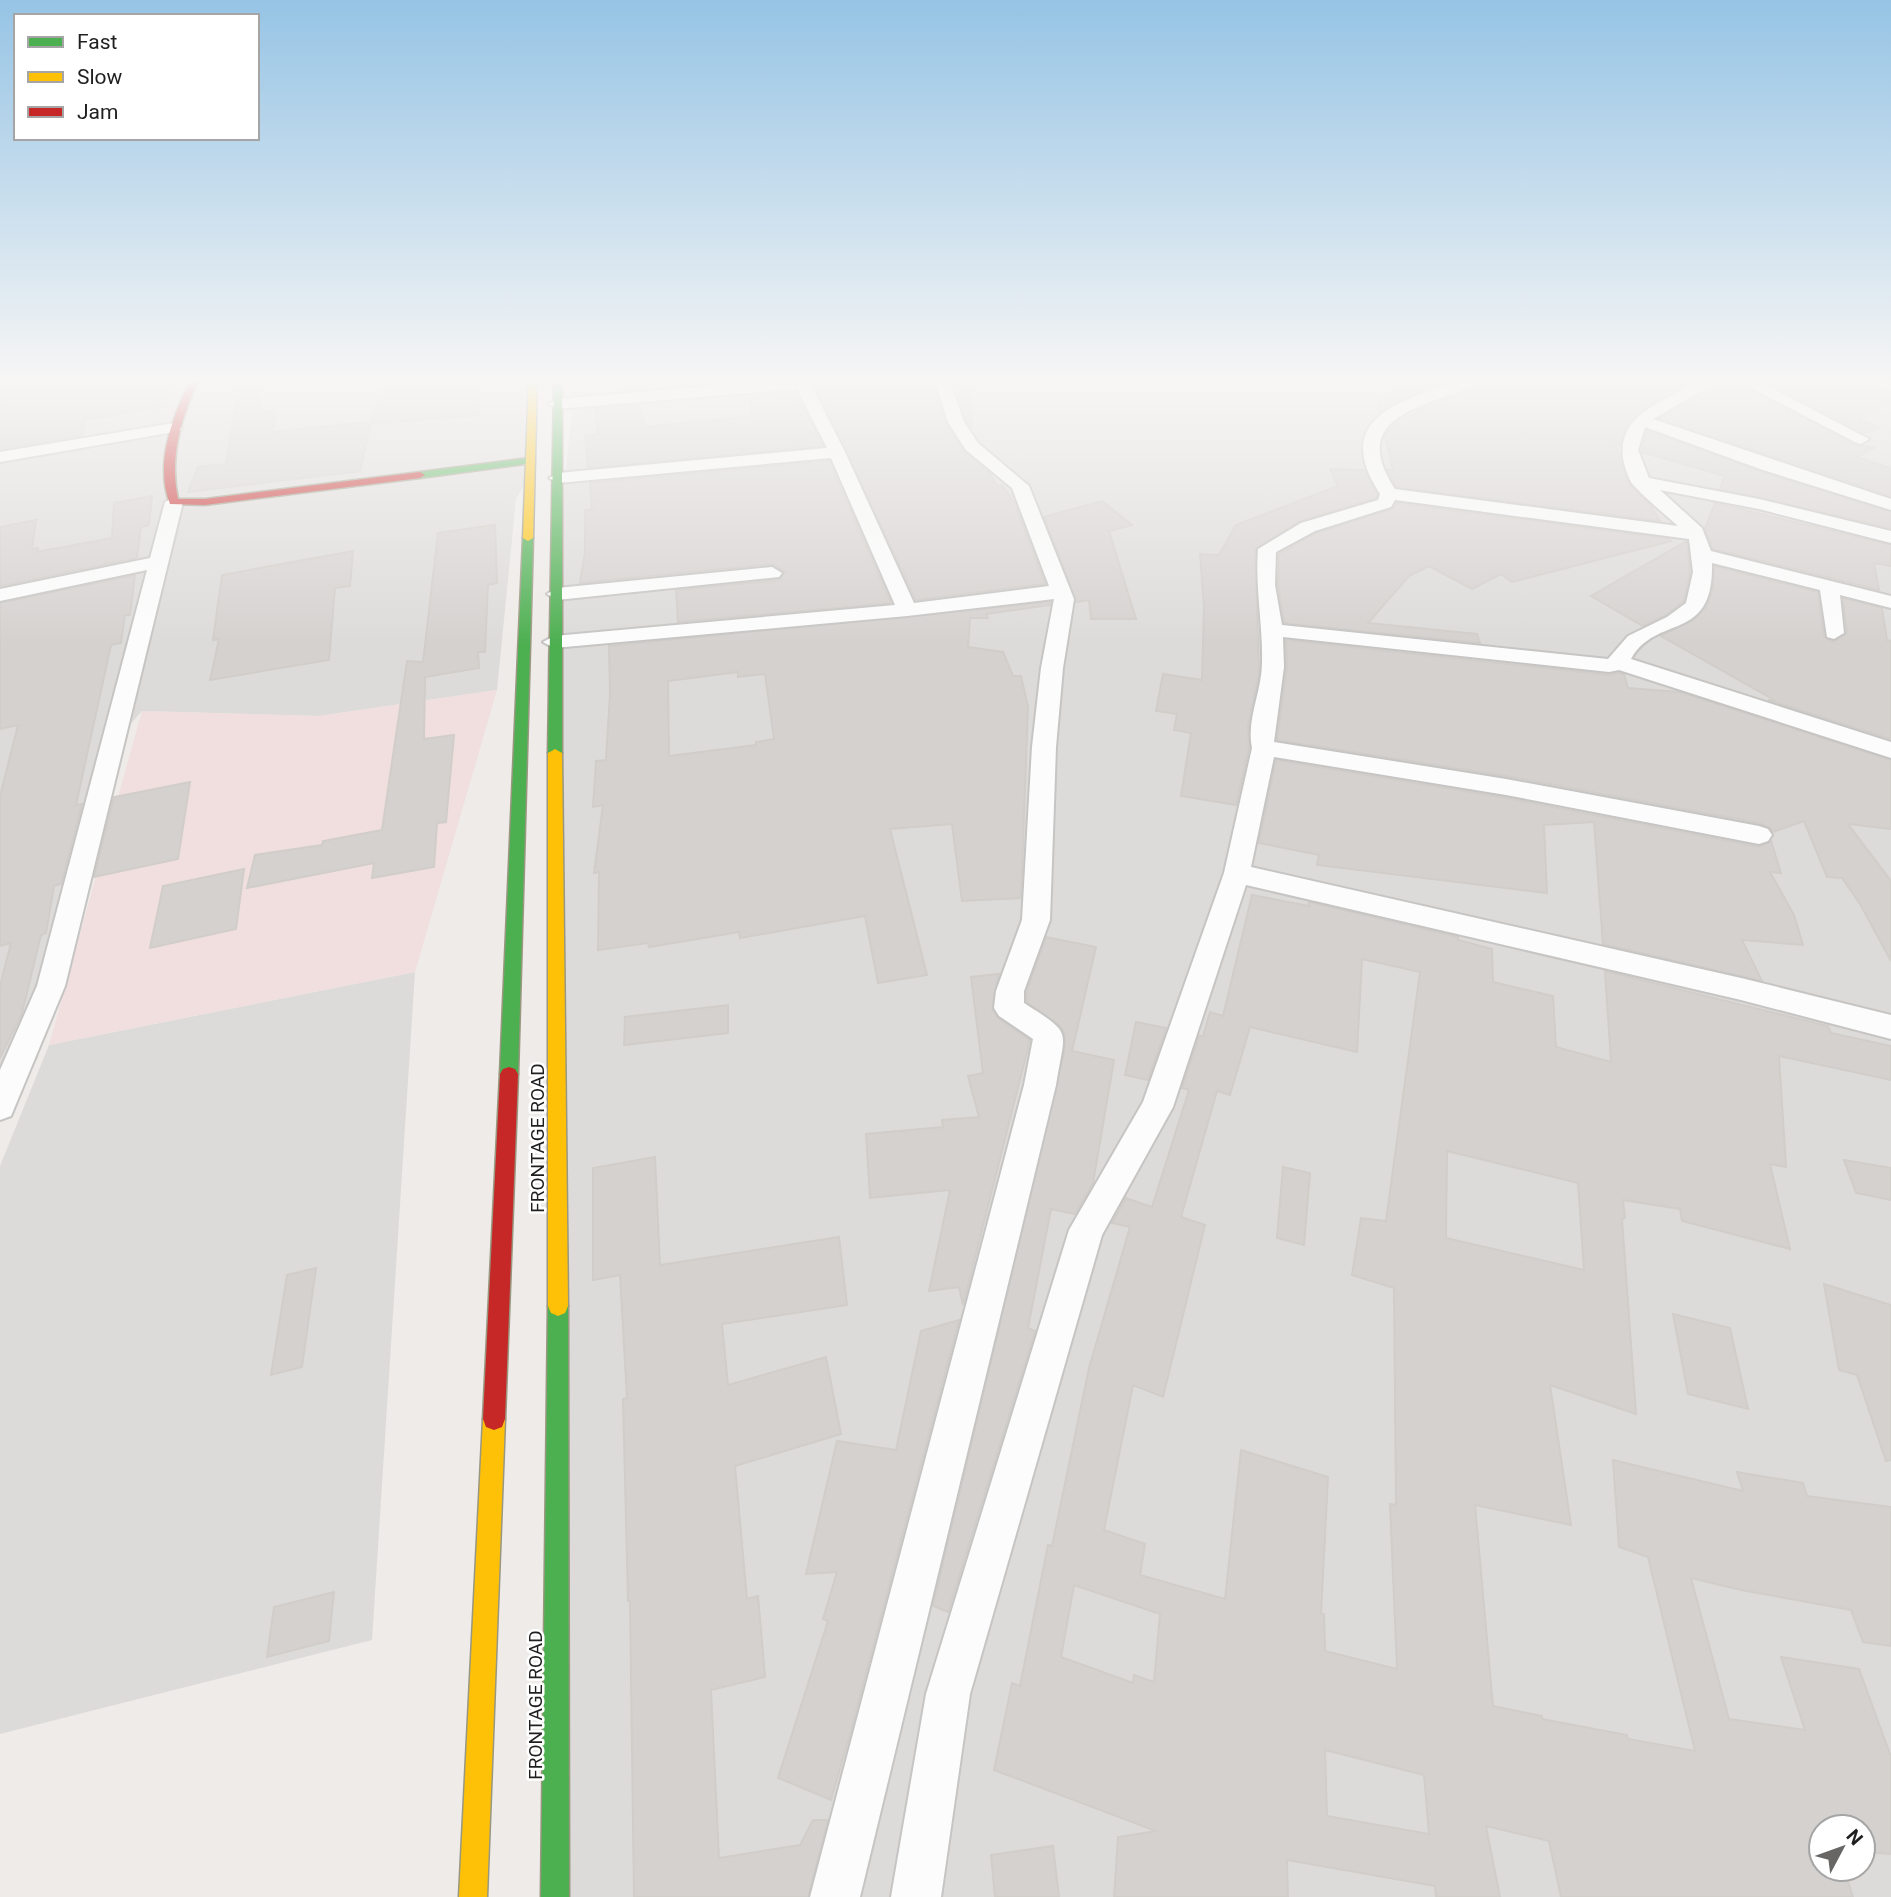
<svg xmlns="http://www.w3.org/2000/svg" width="1891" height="1897" viewBox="0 0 1891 1897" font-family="Roboto,sans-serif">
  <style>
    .residential { fill: #dddbd9; fill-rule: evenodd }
    .commercial { fill: #f0dfde }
    .building { fill: #d5d1cf; stroke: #d1cdc9; stroke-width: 2; fill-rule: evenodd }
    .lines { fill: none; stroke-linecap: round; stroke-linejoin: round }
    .street-casing { stroke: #c6c5c4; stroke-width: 4 }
    .fast-casing { stroke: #999780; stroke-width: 3 }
    .slow-casing { stroke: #999780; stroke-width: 3 }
    .jam-casing { stroke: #999780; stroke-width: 3 }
    .street { fill: #fcfcfc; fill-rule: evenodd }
    .fast { fill: #4caf50; fill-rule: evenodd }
    .slow { fill: #ffc107; fill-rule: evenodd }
    .jam { fill: #c62828; fill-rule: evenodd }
    .labels { text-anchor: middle; stroke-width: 5; stroke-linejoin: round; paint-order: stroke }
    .street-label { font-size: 19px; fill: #1f1f1f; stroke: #fff }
  </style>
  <rect width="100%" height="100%" fill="#eeebe8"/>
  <!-- residential -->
  <g class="residential">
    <polygon points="176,379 525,379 537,463 516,499 497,690 319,716 142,711 121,735 37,1060 0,1067 0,412"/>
    <path d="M571,379H1891V1897H568L547,658L572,409ZM1821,1827H1863V1869H1821Z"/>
    <polygon points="415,972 372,1640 0,1734 0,1166 49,1045"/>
  </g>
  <!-- commercial -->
  <polygon class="commercial" points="497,690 415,972 49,1045 142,711 319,716"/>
  <!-- building -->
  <g class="building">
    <polygon points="0,379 171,379 166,406 85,420 82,436 0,449"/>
    <polygon points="240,379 258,379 261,413 275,411 273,432 370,422 388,379 479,379 479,415 371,424 360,471 188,492 198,467 226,464"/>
    <polygon points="811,379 932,379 946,423 964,451 988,471 997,486 1002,485 1014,502 1045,584 916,600"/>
    <polygon points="952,379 969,379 972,427 966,421"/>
    <polygon points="1407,379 1456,379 1418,392 1380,412 1378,404"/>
    <polygon points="1490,379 1702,379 1649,405 1629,423 1620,445 1615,443 1629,484 1651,506 1660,521 1397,487 1388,470 1393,470 1385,436 1393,425 1421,409 1479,388"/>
    <polygon points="1726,379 1731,379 1854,444 1874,448 1857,457 1891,468 1891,496 1659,418"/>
    <polygon points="1760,379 1857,379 1860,385 1891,392 1891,401 1858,419 1880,428 1863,433"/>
    <polygon points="795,392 823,446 588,468 585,436 598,434 595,408 639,405 645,427 753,416 749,396"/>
    <polygon points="1647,430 1759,471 1891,512 1891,528 1720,489 1725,476 1641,452"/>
    <polygon points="829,461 891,603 678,622 676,590 779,580 785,572 772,564 580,583 585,552 585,510 592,509 590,483"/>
    <polygon points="1330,469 1365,470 1377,494 1376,498 1300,521 1255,549 1259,673 1248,726 1249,748 1236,805 1181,796 1191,733 1174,730 1177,714 1156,711 1163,674 1202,680 1204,607 1200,554 1219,555 1236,525 1338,486"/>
    <polygon points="152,496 149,525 141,527 137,558 0,586 0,527 36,520 32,549 38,548 37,552 112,538 114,503"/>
    <polygon points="1102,501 1132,525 1109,531 1136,619 1091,619 1089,600 1076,602 1044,517"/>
    <polygon points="1396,503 1670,539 1671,541 1512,582 1501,574 1472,589 1429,566 1409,576 1368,623 1477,634 1480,643 1284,623 1278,585 1279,554 1316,533 1392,509"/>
    <polygon points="1715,503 1891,545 1891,566 1874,563 1879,590 1713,549 1705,529"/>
    <polygon points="495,525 497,583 488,585 485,652 478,652 479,668 425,677 424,739 454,735 446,822 437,823 434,867 372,878 374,863 247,888 255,855 322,845 323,841 382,830 407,661 423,662 438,533"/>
    <polygon points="1687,541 1690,572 1684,601 1666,615 1643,626 1591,596"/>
    <polygon points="353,551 350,586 335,588 329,660 210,680 219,639 213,640 222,575"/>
    <polygon points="1714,566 1818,592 1824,637 1833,642 1847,633 1843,598 1882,608 1887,640 1891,641 1891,739 1768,700 1776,701 1661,636 1695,619 1706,607 1713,589"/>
    <polygon points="135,575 130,615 125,615 121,643 111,645 76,805 82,804 61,884 54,886 46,933 41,935 22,1013 0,1058 0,986 11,943 0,946 0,796 18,725 0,729 0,603"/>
    <path d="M1051,602L1050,605L986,614L988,618H970L968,647L1003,652L1013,676H1021L1028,707L1021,898L962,901L952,824L890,829L927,975L878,983L865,916L740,938L739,932L649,947L648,943L598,950L599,872L594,873L603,805L593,807L596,761L606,760L610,694L609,646ZM738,672V677L765,674L774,739L756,742V745L669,756L668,681Z"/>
    <polygon points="1286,640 1609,675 1619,673 1624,674 1628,688 1680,692 1891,760 1891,829 1848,824 1891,881 1891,961 1860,904 1842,878 1827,877 1804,821 1773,832 1769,827 1759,823 1506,776 1277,740 1287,667"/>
    <polygon points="1276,760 1506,798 1759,847 1771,841 1781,873 1770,872 1794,915 1803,945 1742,940 1762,981 1603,944 1594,822 1544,825 1547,893 1317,865 1319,855 1259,843"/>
    <polygon points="190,782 178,859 94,877 114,797"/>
    <polygon points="244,869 236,929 150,948 163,886"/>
    <path d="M1252,895L1309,906V902L1458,937V940L1492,949L1493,982L1553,996L1556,1047L1611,1062L1605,971L1828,1026L1831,1033L1891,1046V1080L1779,1056L1786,1167L1770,1164L1790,1249L1682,1221L1680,1209L1623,1200L1625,1218L1622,1219L1636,1414L1550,1385L1571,1525L1475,1505L1493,1706L1542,1716V1719L1627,1735L1628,1739L1695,1751L1648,1557L1619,1547L1613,1460L1743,1491L1737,1472L1803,1483L1807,1496L1891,1507V1646L1863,1642L1851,1610L1741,1590L1691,1578L1729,1719L1805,1730L1781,1657L1859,1669L1891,1757V1854L1863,1852V1827H1821V1869H1844L1853,1897H1561L1549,1841L1486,1826L1500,1897H1436L1435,1886L1287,1860L1288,1897H1114L1118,1837L1156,1831L994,1770L1012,1683L1020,1686L1048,1545L1052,1546L1089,1368L1130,1227L1112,1223L1126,1198L1152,1207L1189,1090L1182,1088L1199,1036H1203L1210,1012L1223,1016ZM1362,959L1420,972L1386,1221L1361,1218L1352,1275L1394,1288L1396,1505L1390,1504L1397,1669L1325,1651L1324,1614H1321L1328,1477L1241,1450L1225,1599L1140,1575L1145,1544L1104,1530L1133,1385L1163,1397L1205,1225L1181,1217L1217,1091L1230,1095L1250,1027L1357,1052ZM1447,1151L1578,1183L1584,1270L1446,1238ZM1074,1585L1160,1614L1154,1682L1134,1675L1133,1683L1061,1657ZM1325,1750L1424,1775L1429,1834L1327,1816Z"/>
    <polygon points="1046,937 1096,947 1072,1051 1114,1060 1093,1183 1075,1214 1051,1209 1028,1328 1035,1331 948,1612 933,1606 1064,1053 1065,1034 1061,1027 1027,1002 1027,991"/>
    <polygon points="999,974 992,1009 998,1018 1030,1040 963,1305 959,1287 929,1291 950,1190 870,1198 866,1134 943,1127 942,1120 979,1117 968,1076 983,1073 971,977"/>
    <polygon points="728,1005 728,1033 624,1045 625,1017"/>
    <polygon points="1136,1022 1166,1028 1148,1080 1125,1075"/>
    <polygon points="655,1157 660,1265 839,1237 847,1305 722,1324 728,1385 826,1357 841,1434 735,1466 747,1599 758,1596 765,1677 711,1690 719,1858 800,1845 813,1820 828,1820 808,1897 634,1897 630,1601 628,1601 623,1399 627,1398 620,1275 593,1280 593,1168"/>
    <polygon points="1844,1160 1891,1168 1891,1200 1856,1193"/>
    <polygon points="1283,1167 1310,1173 1304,1245 1277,1238"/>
    <polygon points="316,1268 302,1367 271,1375 287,1275"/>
    <polygon points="1824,1284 1891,1305 1891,1460 1886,1461 1857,1375 1839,1370"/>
    <polygon points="1673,1314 1730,1328 1748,1409 1688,1394"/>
    <polygon points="959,1320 851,1730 831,1800 778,1778 828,1621 823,1619 837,1572 806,1574 837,1441 896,1450 921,1331"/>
    <polygon points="334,1592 329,1641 267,1657 274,1607"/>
    <polygon points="1053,1846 1059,1897 995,1897 991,1855"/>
  </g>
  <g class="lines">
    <defs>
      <g id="street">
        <path d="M793,379H808L845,452L914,603L1049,586L1012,488L966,450L948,422L934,379H949L964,422L978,443L1029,486L1074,599L1063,668L1056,747L1050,920L1024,991V1003C1074,1035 1065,1028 1056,1085L860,1897H810L1024,1085L1033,1039L999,1016L994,1008L996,991L1022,920L1032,747L1041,668L1054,599L907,616L554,648L543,642L554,636L895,605L831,458L558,483L549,478L558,473L827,448L797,389L557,409L549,404L557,399Z"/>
        <path d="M1465,379H1488C1481,386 1468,388 1458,392C1405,411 1353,425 1395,489L1678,526C1670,519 1634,488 1631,482C1612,443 1626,419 1663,400C1683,389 1700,379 1723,379L1653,419L1891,499V510L1760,469L1645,427L1638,450L1649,478L1759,499L1891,531V543L1759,509L1660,490L1702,528L1711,551L1891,596V608L1840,595L1844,633L1834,639L1827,637L1820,590L1712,563C1714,644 1657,613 1631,659L1891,742V758L1619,670L1609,672L1283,637L1284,667L1274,742L1506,779L1759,826L1768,829L1772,835L1768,841L1759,844L1506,795L1274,757L1251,867L1741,978L1891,1015V1039L1741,1000L1246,885L1173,1107L1102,1235L970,1694L941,1897H891L926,1694L1069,1230L1143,1102L1224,873L1252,748C1246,720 1262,691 1262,663C1263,624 1255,588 1258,549L1301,523L1378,500L1380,494C1329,416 1404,400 1465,379ZM1395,500L1689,539L1693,572L1686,603L1667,617L1628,636L1608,659L1282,625L1275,585L1276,552L1315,531L1391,507Z"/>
        <polygon points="1734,379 1754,379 1869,439 1861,444 1855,442"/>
        <polygon points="1859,379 1891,380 1891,390 1861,382"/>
        <polygon points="174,423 182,428 180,431 0,462 0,452"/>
        <polygon points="174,497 183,502 65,986 11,1116 0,1120 0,1070 37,986 147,570 0,601 0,589 150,558 165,502"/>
        <polygon points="772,567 782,573 779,577 557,600 547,594 557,588"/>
      </g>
      <g id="fast">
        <polygon points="558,381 562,384 562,753 555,757 548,753 554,384"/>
        <polygon points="529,458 532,459 532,463 420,478 415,475 420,472"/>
        <polygon points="528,535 533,538 518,1074 515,1079 509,1081 503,1079 500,1074 523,538"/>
        <polygon points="558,1296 565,1299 568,1306 569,1897 541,1897 548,1306 551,1299"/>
      </g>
      <g id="slow">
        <polygon points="529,379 537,379 533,538 528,541 523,538"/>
        <polygon points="555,749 562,753 568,1306 565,1313 558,1316 551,1313 548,1306 548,753"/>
        <polygon points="494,1408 502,1411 505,1419 487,1897 459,1897 483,1419 486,1411"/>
      </g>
      <g id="jam">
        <path d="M191,379H199C181,418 169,456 178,499H205L420,472L425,475L420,478L205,505L170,504C154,463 173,416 191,379Z"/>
        <polygon points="509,1067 515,1069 518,1074 505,1419 502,1427 494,1430 486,1427 483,1419 500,1074 503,1069"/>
      </g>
    </defs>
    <!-- street casing -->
    <use href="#street" class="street-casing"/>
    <!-- fast casing -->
    <use href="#fast" class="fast-casing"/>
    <!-- slow casing -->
    <use href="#slow" class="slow-casing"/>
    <!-- jam casing -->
    <use href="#jam" class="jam-casing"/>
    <!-- street -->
    <use href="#street" class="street"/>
    <!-- fast -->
    <use href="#fast" class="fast"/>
    <!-- slow -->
    <use href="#slow" class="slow"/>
    <!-- jam -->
    <use href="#jam" class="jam"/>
  </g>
  <!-- sky -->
  <linearGradient id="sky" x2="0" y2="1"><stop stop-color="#96c4e5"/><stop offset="0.59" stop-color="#f7f6f5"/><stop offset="1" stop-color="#f7f6f5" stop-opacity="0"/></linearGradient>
  <rect width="1891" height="645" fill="url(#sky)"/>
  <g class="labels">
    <!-- street labels -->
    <g class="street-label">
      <text transform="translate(537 1138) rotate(-90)" y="7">FRONTAGE ROAD</text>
      <text transform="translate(535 1705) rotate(-90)" y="7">FRONTAGE ROAD</text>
    </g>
  </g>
  <!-- legend -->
  <rect x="14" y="14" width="245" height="126" fill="#ffffff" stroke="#a5a5a5" stroke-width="2"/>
  <rect x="28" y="37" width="35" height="10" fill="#4caf50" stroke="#a5a5a5" stroke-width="2"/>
  <text x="77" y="49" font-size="21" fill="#1f1f1f">Fast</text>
  <rect x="28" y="72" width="35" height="10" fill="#ffc107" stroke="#a5a5a5" stroke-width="2"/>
  <text x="77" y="84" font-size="21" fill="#1f1f1f">Slow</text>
  <rect x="28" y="107" width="35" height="10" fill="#c62828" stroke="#a5a5a5" stroke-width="2"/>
  <text x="77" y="119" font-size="21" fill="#1f1f1f">Jam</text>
  <!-- north arrow -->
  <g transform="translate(1842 1848) rotate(49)"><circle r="33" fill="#ffffff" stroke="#a5a5a5" stroke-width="2"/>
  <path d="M0-5L12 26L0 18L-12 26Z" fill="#676665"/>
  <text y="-10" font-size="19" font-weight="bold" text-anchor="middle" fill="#1f1f1f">N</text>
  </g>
</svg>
